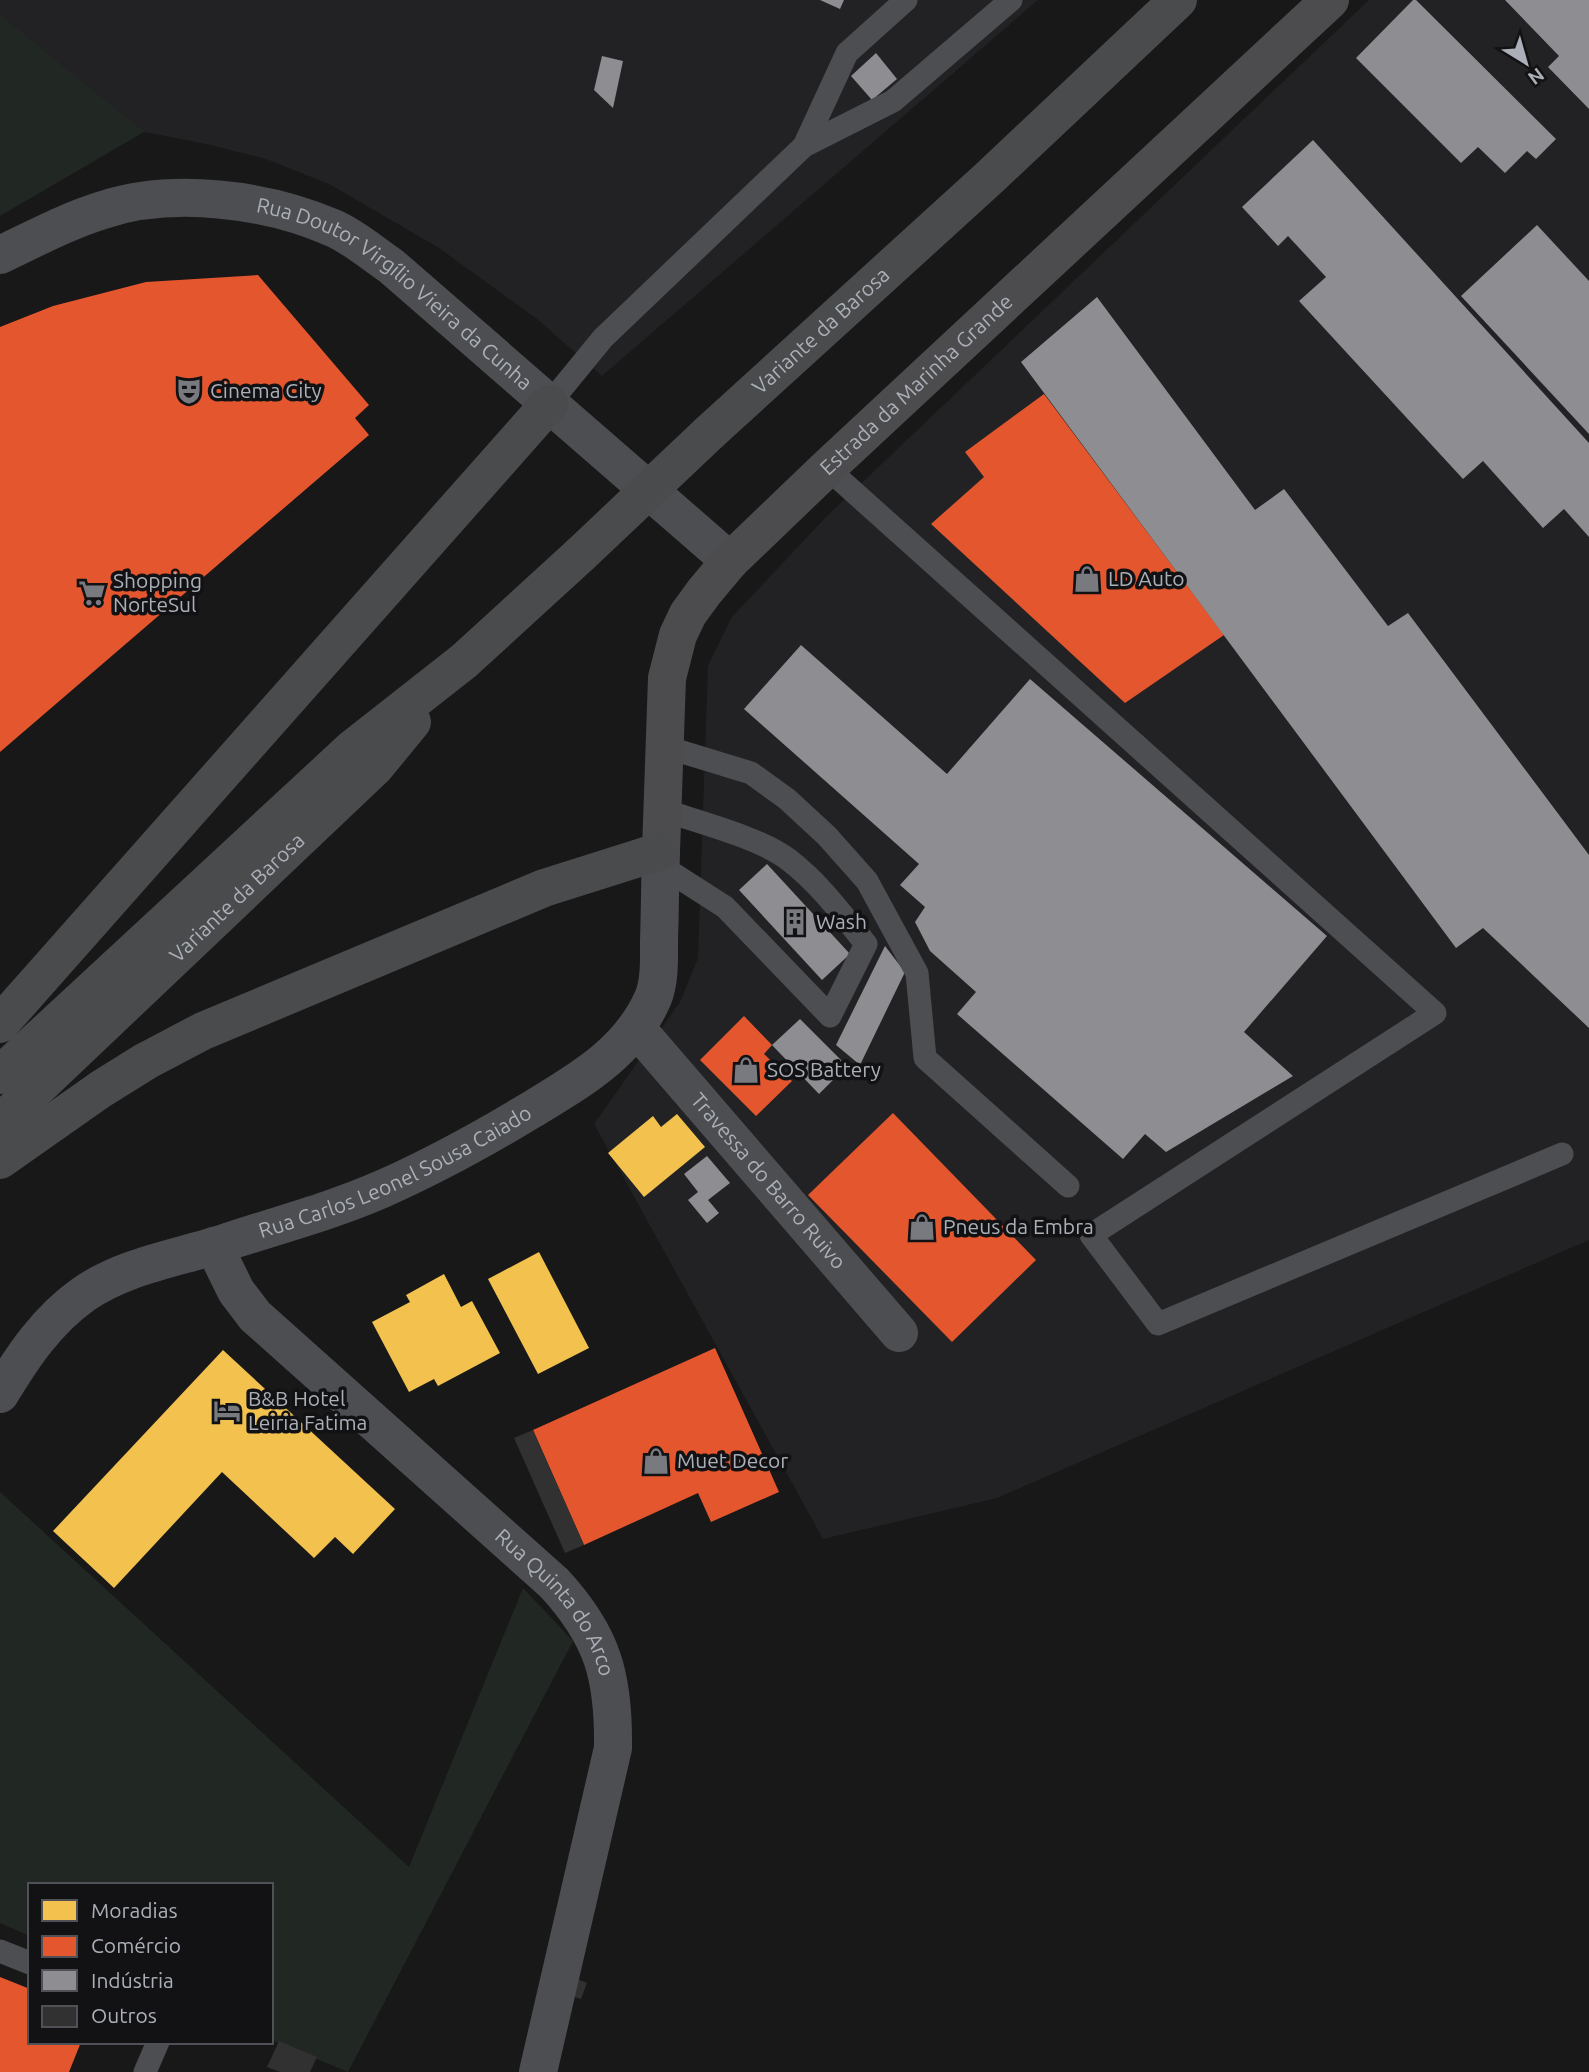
<svg xmlns="http://www.w3.org/2000/svg" width="1589" height="2072" viewBox="0 0 1589 2072" font-family="Ubuntu,sans-serif">
  <style>
    .built { fill: #222224 }
    .green { fill: #212722 }
    .homes { fill: #f2c14e }
    .shops { fill: #e4572e }
    .industry { fill: #8d8d92 }
    .building { fill: #313132 }
    .lines { fill: none; stroke-linecap: round; stroke-linejoin: round }
    .lane { stroke: #4d4e51; stroke-width: 23 }
    .street { stroke: #4d4e51; stroke-width: 38 }
    .secondary { stroke: #4c4c4f; stroke-width: 38 }
    .primary { stroke: #4a4b4d; stroke-width: 38 }
    .primary-bridge { stroke: #4a4b4d; stroke-width: 38 }
    .labels { text-anchor: middle; stroke-width: 7; stroke-linejoin: round; paint-order: stroke }
    .street-label { font-size: 21px; fill: #abafb8; stroke: #121214 }
    .poi-label { font-size: 21px; fill: #abafb8; stroke: #121214; text-anchor: start }
  </style>
  <rect width="100%" height="100%" fill="#181818"/>
  <!-- built -->
  <g class="built">
    <polygon points="0,0 1038,0 602,376 537,319 439,248 329,184 266,159 206,144 135,130 0,19"/>
    <polygon points="1369,0 1589,0 1589,1240 997,1498 823,1539 594,1124 680,1002 698,958 708,666 731,618 827,516"/>
  </g>
  <!-- green -->
  <g class="green">
    <polygon points="0,15 144,132 0,216"/>
    <polygon points="0,1492 409,1867 523,1588 573,1641 348,2072 271,2040 271,1885 30,1885 30,1936 0,1923"/>
  </g>
  <!-- homes -->
  <g class="homes">
    <polygon points="677,1114 705,1147 644,1197 608,1153 653,1116 661,1127"/>
    <polygon points="539,1252 589,1348 538,1374 488,1279"/>
    <polygon points="444,1274 461,1307 472,1301 500,1353 438,1386 434,1379 409,1392 372,1322 410,1302 406,1295"/>
    <polygon points="223,1350 395,1509 353,1554 335,1537 314,1558 222,1472 114,1588 53,1531"/>
  </g>
  <!-- shops -->
  <g class="shops">
    <polygon points="258,275 369,405 355,418 369,435 0,752 0,327 53,306 146,282"/>
    <polygon points="1044,394 1224,635 1125,703 931,524 984,477 965,452"/>
    <polygon points="744,1016 772,1045 764,1054 792,1081 756,1116 700,1060"/>
    <polygon points="893,1113 1036,1260 952,1342 808,1195"/>
    <polygon points="715,1348 779,1492 711,1522 698,1493 584,1545 533,1430"/>
    <polygon points="0,1977 30,1989 30,2042 81,2042 69,2072 0,2072"/>
  </g>
  <!-- industry -->
  <g class="industry">
    <polygon points="820,0 844,0 840,9"/>
    <polygon points="1413,0 1416,0 1556,139 1536,159 1527,151 1505,173 1478,147 1461,163 1356,58"/>
    <polygon points="1505,0 1589,0 1589,109 1548,67 1559,56"/>
    <polygon points="876,53 897,79 872,100 851,76"/>
    <polygon points="602,56 623,61 613,108 594,90"/>
    <polygon points="1313,140 1589,443 1589,537 1564,509 1543,528 1483,461 1463,479 1299,301 1326,277 1288,236 1278,246 1242,207"/>
    <polygon points="1537,225 1589,281 1589,434 1461,296"/>
    <polygon points="1097,297 1255,510 1284,489 1388,626 1408,613 1589,855 1589,1028 1483,928 1456,948 1021,362"/>
    <polygon points="801,645 947,774 1030,679 1327,936 1244,1032 1293,1076 1166,1152 1145,1134 1123,1159 957,1014 976,992 930,951 915,922 925,907 900,885 919,864 744,709"/>
    <polygon points="767,864 850,954 822,980 739,890"/>
    <polygon points="885,946 905,972 860,1065 836,1045"/>
    <polygon points="800,1019 847,1066 819,1094 772,1045"/>
    <polygon points="707,1156 730,1183 708,1200 719,1213 707,1223 688,1200 698,1192 684,1174"/>
  </g>
  <!-- building -->
  <g class="building">
    <polygon points="533,1430 584,1545 565,1553 514,1438"/>
    <polygon points="577,1979 587,1983 581,1999 571,1996"/>
    <polygon points="279,2041 317,2057 310,2072 280,2072 267,2067"/>
  </g>
  <g class="lines">
    <!-- lane -->
    <g class="lane">
      <polyline points="804,146 847,53 906,0"/>
      <polyline points="549,404 603,338 804,146 893,101 1011,0"/>
      <polyline points="827,468 1435,1013 1091,1235 1158,1324 1562,1154"/>
      <polyline points="666,747 751,773 787,799 827,836 867,881 917,973 925,1058 1068,1186"/>
      <path d="M661,866L725,907L830,1016L866,944C842,914 819,883 789,860C761,838 698,822 663,810"/>
      <polyline points="0,1951 30,1963"/>
      <polyline points="145,2072 158,2042"/>
    </g>
    <!-- street -->
    <g class="street">
      <path id="s1" d="M0,255C34,239 67,221 103,210C173,187 266,199 333,228C354,237 373,254 391,266L730,561"/>
      <path id="s2" d="M637,1029L899,1333"/>
      <path id="s3" d="M214,1246L236,1291L255,1316L554,1583C603,1636 614,1677 613,1748L538,2072"/>
      <path id="s4" d="M0,1394C23,1356 47,1320 84,1294C126,1265 179,1258 227,1242C278,1225 332,1211 382,1189C434,1166 483,1139 531,1110C580,1080 629,1053 653,998C660,981 659,959 659,941C660,911 660,881 661,851"/>
    </g>
    <!-- secondary -->
    <path class="secondary" id="s5" d="M661,851L667,678L678,635L688,614L704,592L730,561L827,468L1330,0"/>
    <!-- primary -->
    <g class="primary">
      <path id="s6" d="M710,432L989,178L1178,0"/>
      <polyline points="0,1024 549,404"/>
      <polyline points="0,1075 352,749 464,661 581,554"/>
      <path id="s7" d="M0,1123L375,767L412,722"/>
      <polyline points="0,1160 101,1089 146,1061 203,1031 544,888 661,851"/>
    </g>
    <!-- primary-bridge -->
    <polyline class="primary-bridge" points="581,554 710,432"/>
  </g>
  <!-- icons -->
  <defs>
    <symbol id="theatre-bare" viewBox="-9 -9 18 18"><path d="M-5-5.5Q0-4 5-5.5V0Q5 5 0 6Q-5 5-5 0ZM-3.3-2.5H-1v1.5H-3.3ZM1-2.5H3.3v1.5H1ZM-2.8 1Q0 5.5 2.8 1Z" fill="#787a80" stroke="#121214" stroke-width="2.5" paint-order="stroke"/></symbol>
    <symbol id="shop-bare" viewBox="-9 -9 18 18"><path d="M-5-2.5h2.3a2.7 3.5 0 0 1 5.4 0H5L5.5 6h-11ZM-1.5-2.5h3a1.5 2.3 0 0 0-3 0Z" fill="#787a80" stroke="#121214" stroke-width="2.5" paint-order="stroke"/></symbol>
    <symbol id="supermarket-bare" viewBox="-9 -9 18 18"><path d="M-6-5.5h2.5l.6 2H6L4.5 2H-2.5L-4.4-4H-6ZM-1.5 3.2a1.3 1.3 0 1 0 .1 0ZM3 3.2a1.3 1.3 0 1 0 .1 0Z" fill="#787a80" stroke="#121214" stroke-width="2.5" paint-order="stroke"/></symbol>
    <symbol id="building-bare" viewBox="-9 -9 18 18"><path d="M-4-6H4V6H1V3H-1V6H-4ZM-2.5-4.3h1.7v1.8h-1.7ZM.8-4.3h1.7v1.8H.8ZM-2.5-1h1.7V.8h-1.7ZM.8-1h1.7V.8H.8Z" fill="#787a80" stroke="#121214" stroke-width="2.5" paint-order="stroke"/></symbol>
    <symbol id="hotel-bare" viewBox="-9 -9 18 18"><path d="M-6-4.5h1.5V1H6V5H4.5V3h-9V5H-6ZM-4 0a1.8 1.8 0 1 1 3.6 0ZM.5 0V-2.5h3Q6-2.5 6 0Z" fill="#787a80" stroke="#121214" stroke-width="2.5" paint-order="stroke"/></symbol>
  </defs>
  <g fill-rule="evenodd">
    <use href="#theatre-bare" x="170" y="372" width="38" height="38"/>
    <use href="#shop-bare" x="1068" y="560" width="38" height="38"/>
    <use href="#supermarket-bare" x="73" y="574" width="38" height="38"/>
    <use href="#building-bare" x="776" y="903" width="38" height="38"/>
    <use href="#shop-bare" x="727" y="1051" width="38" height="38"/>
    <use href="#shop-bare" x="903" y="1208" width="38" height="38"/>
    <use href="#hotel-bare" x="208" y="1392" width="38" height="38"/>
    <use href="#shop-bare" x="637" y="1442" width="38" height="38"/>
  </g>
  <g class="labels">
    <!-- street labels -->
    <g class="street-label">
      <text dy="7" stroke="none"><textPath href="#s1" startOffset="434">Rua Doutor Virgílio Vieira da Cunha</textPath></text>
      <text dy="7" stroke="none"><textPath href="#s6" startOffset="150">Variante da Barosa</textPath></text>
      <text dy="7" stroke="none"><textPath href="#s5" startOffset="565">Estrada da Marinha Grande</textPath></text>
      <text dy="7" stroke="none"><textPath href="#s7" startOffset="327">Variante da Barosa</textPath></text>
      <text dy="7" stroke="none"><textPath href="#s4" startOffset="467">Rua Carlos Leonel Sousa Caiado</textPath></text>
      <text dy="7" stroke="none"><textPath href="#s2" startOffset="201">Travessa do Barro Ruivo</textPath></text>
      <text dy="7" stroke="none"><textPath href="#s3" startOffset="499">Rua Quinta do Arco</textPath></text>
    </g>
    <!-- poi labels -->
    <g class="poi-label">
      <text x="210" y="398">Cinema City</text>
      <text x="1108" y="586">LD Auto</text>
      <text x="113" y="588">Shopping<tspan x="113" dy="24">NorteSul</tspan></text>
      <text x="816" y="929">Wash</text>
      <text x="767" y="1077">SOS Battery</text>
      <text x="943" y="1234">Pneus da Embra</text>
      <text x="248" y="1406">B&amp;B Hotel<tspan x="248" dy="24">Leiria Fatima</tspan></text>
      <text x="677" y="1468">Muet Decor</text>
    </g>
  </g>
  <!-- legend -->
  <rect x="28" y="1883" width="245" height="161" fill="#121214" stroke="#4f5156" stroke-width="2"/>
  <rect x="42" y="1900" width="35" height="21" fill="#f2c14e" stroke="#4f5156" stroke-width="2"/>
  <text x="91" y="1918" font-size="21" fill="#abafb8">Moradias</text>
  <rect x="42" y="1936" width="35" height="21" fill="#e4572e" stroke="#4f5156" stroke-width="2"/>
  <text x="91" y="1953" font-size="21" fill="#abafb8">Comércio</text>
  <rect x="42" y="1970" width="35" height="21" fill="#8d8d92" stroke="#4f5156" stroke-width="2"/>
  <text x="91" y="1988" font-size="21" fill="#abafb8">Indústria</text>
  <rect x="42" y="2006" width="35" height="21" fill="#313132" stroke="#4f5156" stroke-width="2"/>
  <text x="91" y="2023" font-size="21" fill="#abafb8">Outros</text>
  <!-- north arrow -->
  <g transform="translate(1526 63) rotate(143)" stroke="#121214" stroke-width="5" paint-order="stroke">
  <path d="M0-5L12 26L0 18L-12 26Z" fill="#abafb8"/>
  <text y="-10" font-size="19" font-weight="bold" text-anchor="middle" fill="#abafb8">N</text>
  </g>
</svg>
